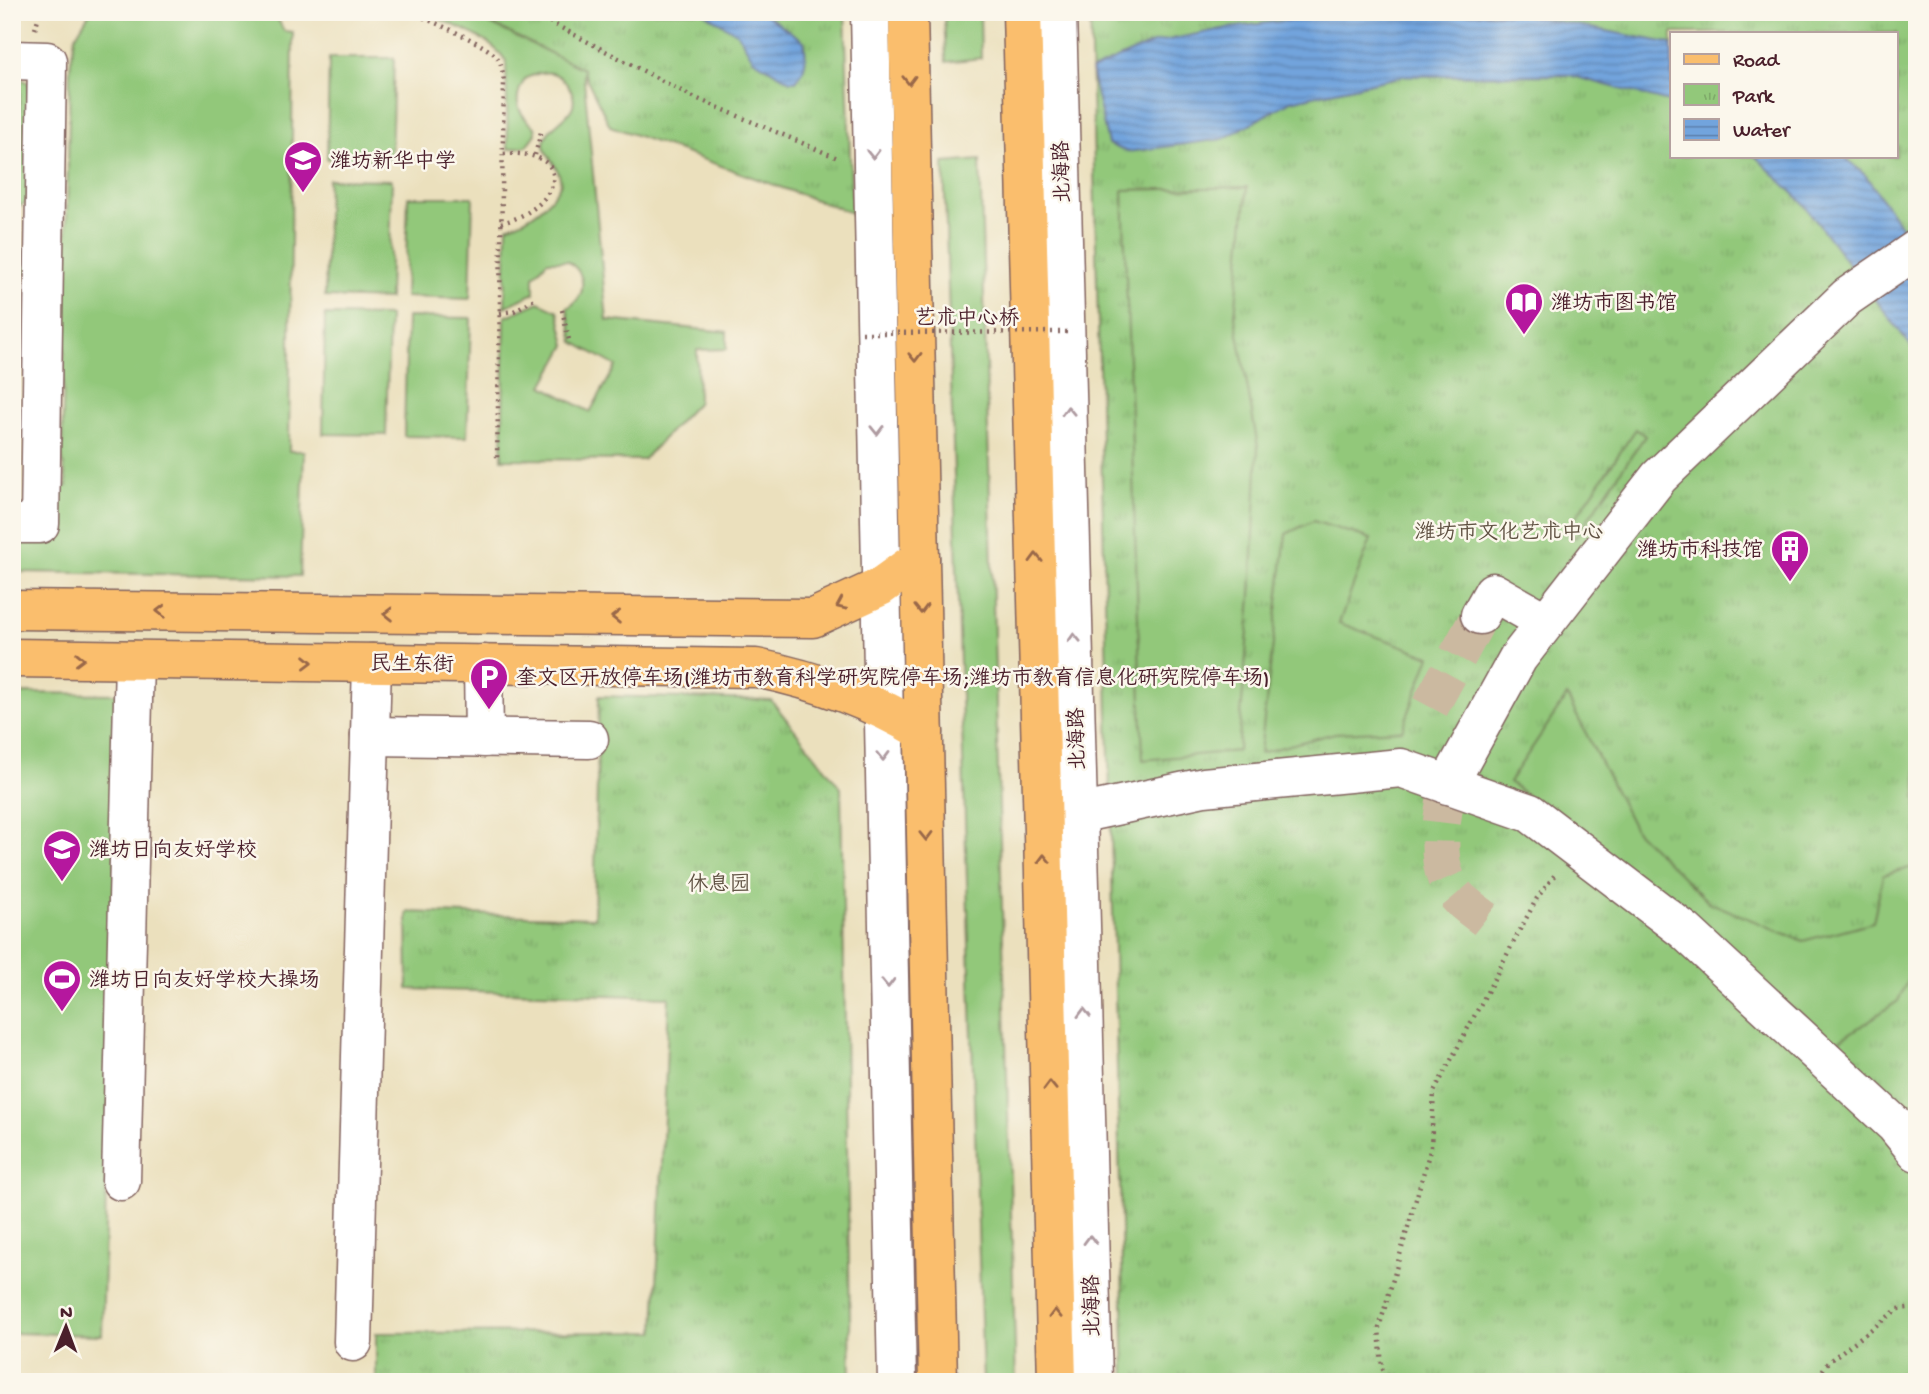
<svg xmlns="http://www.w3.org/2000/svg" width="1929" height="1394" viewBox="0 0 1929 1394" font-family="'Gochi Hand','LXGW WenKai TC',sans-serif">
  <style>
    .park { fill: url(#park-tufts); stroke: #6e7452; stroke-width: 2; fill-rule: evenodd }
    .garden { fill: #92c87a; stroke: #6e7452; stroke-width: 2 }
    .water { fill: url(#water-rules); stroke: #5e6284; stroke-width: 2 }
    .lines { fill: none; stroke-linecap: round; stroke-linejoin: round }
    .minor-tunnel { stroke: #cbb9a0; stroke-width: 38; stroke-dasharray: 38 19; stroke-linecap: butt }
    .minor-casing { stroke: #82635e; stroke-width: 41 }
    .major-casing { stroke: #82635e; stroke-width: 41 }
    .path { stroke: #82635e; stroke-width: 4.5; stroke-dasharray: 2 5; stroke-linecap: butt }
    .minor { stroke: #fff; stroke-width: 38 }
    .major { stroke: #fabe6d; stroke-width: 38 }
    .path-bridge { stroke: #82635e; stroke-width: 4.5; stroke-dasharray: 2 5; stroke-linecap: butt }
    .oneway { stroke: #996749 }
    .oneway2 { stroke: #ae9aa0 }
    .labels { text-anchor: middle; stroke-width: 5; stroke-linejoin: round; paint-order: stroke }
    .poi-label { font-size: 21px; fill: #4a1f2b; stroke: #fbf7ec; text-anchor: start }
    .street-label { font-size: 21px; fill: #4a1f2b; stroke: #fbf7ec }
    .park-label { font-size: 21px; fill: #605243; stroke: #fbf7ec }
  </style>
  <defs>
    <pattern id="park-tufts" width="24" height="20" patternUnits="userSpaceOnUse" patternTransform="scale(1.75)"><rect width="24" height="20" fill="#92c87a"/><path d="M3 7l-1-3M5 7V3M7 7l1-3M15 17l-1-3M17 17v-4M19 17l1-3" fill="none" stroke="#7fab6a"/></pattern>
    <pattern id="water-rules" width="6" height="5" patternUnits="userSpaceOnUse" patternTransform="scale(1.75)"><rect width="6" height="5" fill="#72a4dd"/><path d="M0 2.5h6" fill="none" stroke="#6085b3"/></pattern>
  </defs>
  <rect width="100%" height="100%" fill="#fbf7ec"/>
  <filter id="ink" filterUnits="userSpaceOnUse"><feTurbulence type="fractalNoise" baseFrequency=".0143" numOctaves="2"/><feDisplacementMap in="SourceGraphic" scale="14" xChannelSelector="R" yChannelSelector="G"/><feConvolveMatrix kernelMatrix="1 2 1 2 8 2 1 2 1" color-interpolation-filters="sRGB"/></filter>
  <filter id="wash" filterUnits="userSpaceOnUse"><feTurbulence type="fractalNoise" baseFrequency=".00686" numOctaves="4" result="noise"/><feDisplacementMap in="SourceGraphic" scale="28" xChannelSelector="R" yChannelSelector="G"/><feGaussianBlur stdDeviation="1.57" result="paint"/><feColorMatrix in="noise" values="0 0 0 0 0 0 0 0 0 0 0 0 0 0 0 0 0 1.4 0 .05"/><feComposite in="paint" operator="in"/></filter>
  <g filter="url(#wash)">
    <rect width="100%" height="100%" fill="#ebe0bd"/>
    <!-- park -->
    <g class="park">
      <polygon points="467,12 845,12 852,213 610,126 582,69"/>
      <path d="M1090,12H1917V1382H1125ZM1672,33H1896V156H1672Z"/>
      <polygon points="599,696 771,700 841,788 851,1382 376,1382 376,1333 655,1332 669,997 408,989 407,912 594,918"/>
    </g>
    <!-- garden -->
    <g class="garden">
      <polygon points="90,12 274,12 284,31 293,32 289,451 304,451 300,576 12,572 12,540 52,540 54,485 67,486 62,456 70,67 75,37"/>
      <path d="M423,12H466L583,69L607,320L727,332V349L697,350L698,402L643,460L502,459L505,317L539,302L558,311L566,345L543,386L590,412L616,366L574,342L567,308C588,296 587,273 567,261H547L534,276V293L505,307L507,227C531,219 549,206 561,183C559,164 544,155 544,145C544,121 588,117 569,87C565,81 559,75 552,73C543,71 534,75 526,78C512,98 516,113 535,127L536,134L527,146L508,149L506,61C490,36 450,25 423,12Z"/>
      <polygon points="944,12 980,12 981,58 946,62"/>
      <polygon points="329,58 394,58 391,160 327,159"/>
      <polygon points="12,74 29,83 27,202 12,211 12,159 19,158 20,85 12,84"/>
      <polygon points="980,160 1016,1382 983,1382 944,163"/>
      <polygon points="328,179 392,180 389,299 325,297"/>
      <polygon points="1247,187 1235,316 1258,447 1251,596 1238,751 1143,760 1123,190"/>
      <polygon points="408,197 473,197 470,299 405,297"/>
      <polygon points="12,240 25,250 30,272 12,279"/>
      <polygon points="325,315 389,316 386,435 323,434"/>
      <polygon points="407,317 471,318 467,437 404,436"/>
      <polygon points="1636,429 1645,436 1575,538 1567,530"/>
      <polygon points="1313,521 1371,539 1339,623 1430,656 1402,730 1335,733 1260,753 1286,534"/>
      <polygon points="12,693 120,694 102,1335 12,1333"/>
      <polygon points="1567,696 1635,830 1708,902 1803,941 1873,922 1883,875 1917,866 1917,960 1898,1001 1834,1044 1621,865 1509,782"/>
    </g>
    <!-- water -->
    <g class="water">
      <path d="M703,12H762L804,41C807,57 807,68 796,81H790L753,59L738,34Z"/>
      <polygon points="1346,12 1520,14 1668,43 1672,45 1672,103 1569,75 1403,76 1291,101 1223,139 1127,152 1108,144 1091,70 1153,43 1222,29"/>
      <polygon points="1755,156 1844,156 1866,176 1917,249 1917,354 1801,201"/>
    </g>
  </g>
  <g filter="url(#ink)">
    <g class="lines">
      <!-- minor-tunnel -->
      <g class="minor-tunnel">
        <polyline points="1430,707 1480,615"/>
        <path d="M1448,785C1442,819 1431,866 1456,895C1465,906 1480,914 1490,923"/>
      </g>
      <defs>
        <g id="minor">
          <polyline points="870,12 897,1382"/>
          <polyline points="1057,12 1093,1382"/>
          <polyline points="12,60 47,61 40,524 12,524"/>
          <polyline points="1480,615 1493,592 1546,622"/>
          <polyline points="483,664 484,738"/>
          <polyline points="370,736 589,739"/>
          <polyline points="1448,785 1518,658 1659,477 1847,297 1917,249"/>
          <polyline points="1078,814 1204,787 1401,768 1530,813 1685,931 1895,1125 1917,1152"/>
          <polyline points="121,1181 134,660"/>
          <polyline points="353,1342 372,663"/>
        </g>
        <g id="major">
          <polyline points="908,12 938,1382"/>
          <polyline points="1022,12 1057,1382"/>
          <polyline points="12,610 813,618 880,587 920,558"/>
          <path d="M12,658L756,668C816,680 871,700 924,732"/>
        </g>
      </defs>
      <!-- minor casing -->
      <use href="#minor" class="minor-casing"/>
      <!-- major casing -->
      <use href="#major" class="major-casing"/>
      <!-- path -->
      <g class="path">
        <path d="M411,12C429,21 490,44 499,60C502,66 503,75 504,82L497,460"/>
        <polyline points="531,12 691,96 840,159"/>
        <polyline points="35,29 40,12"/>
        <polyline points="535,155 542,128"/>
        <path d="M501,223C560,209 580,149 503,154"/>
        <polyline points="562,310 569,340"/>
        <polyline points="500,313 514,311 536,298"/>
        <polyline points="1391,1382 1382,1368 1379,1328 1431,1147 1434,1092 1537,898 1557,872"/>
        <polyline points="1815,1382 1828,1362 1898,1309 1917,1307"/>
      </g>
      <!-- minor -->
      <use href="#minor" class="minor"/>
      <!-- major -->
      <use href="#major" class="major"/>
      <!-- path-bridge -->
      <polyline class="path-bridge" points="862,333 1072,332"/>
    </g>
    <!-- one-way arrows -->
    <defs><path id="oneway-chevron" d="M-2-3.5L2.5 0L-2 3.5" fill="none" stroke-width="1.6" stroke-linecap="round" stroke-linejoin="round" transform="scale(1.75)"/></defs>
    <g class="oneway">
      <use href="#oneway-chevron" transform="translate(909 80) rotate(89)"/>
      <use href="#oneway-chevron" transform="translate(915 357) rotate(89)"/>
      <use href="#oneway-chevron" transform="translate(1036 558) rotate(-91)"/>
      <use href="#oneway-chevron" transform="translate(841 605) rotate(156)"/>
      <use href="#oneway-chevron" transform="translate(921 609) rotate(89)"/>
      <use href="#oneway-chevron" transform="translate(161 611) rotate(-179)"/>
      <use href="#oneway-chevron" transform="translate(388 614) rotate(-179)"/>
      <use href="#oneway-chevron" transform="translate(616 617) rotate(-179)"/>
      <use href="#oneway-chevron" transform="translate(80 659) rotate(1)"/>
      <use href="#oneway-chevron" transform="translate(308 662) rotate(1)"/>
      <use href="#oneway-chevron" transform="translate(926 836) rotate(89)"/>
      <use href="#oneway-chevron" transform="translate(1044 859) rotate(-91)"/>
      <use href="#oneway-chevron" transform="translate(1050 1086) rotate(-91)"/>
      <use href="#oneway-chevron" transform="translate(1055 1314) rotate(-91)"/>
    </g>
    <g class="oneway2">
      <use href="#oneway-chevron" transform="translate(873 154) rotate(89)"/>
      <use href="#oneway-chevron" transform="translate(1068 411) rotate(-92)"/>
      <use href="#oneway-chevron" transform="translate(877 430) rotate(89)"/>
      <use href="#oneway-chevron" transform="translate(1074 638) rotate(-92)"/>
      <use href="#oneway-chevron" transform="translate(883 756) rotate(89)"/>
      <use href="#oneway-chevron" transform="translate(888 983) rotate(89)"/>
      <use href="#oneway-chevron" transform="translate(1084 1013) rotate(-91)"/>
      <use href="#oneway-chevron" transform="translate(1090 1240) rotate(-91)"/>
    </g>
  </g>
  <!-- icons -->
  <defs>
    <symbol id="school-pin" viewBox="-11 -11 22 30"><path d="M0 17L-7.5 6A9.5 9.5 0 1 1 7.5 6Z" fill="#b5179e" stroke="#fbf7ec"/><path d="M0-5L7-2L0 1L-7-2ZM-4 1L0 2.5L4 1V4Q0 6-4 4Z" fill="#fff"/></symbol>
    <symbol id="library-pin" viewBox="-11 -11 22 30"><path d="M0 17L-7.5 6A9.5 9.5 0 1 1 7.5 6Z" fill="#b5179e" stroke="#fbf7ec"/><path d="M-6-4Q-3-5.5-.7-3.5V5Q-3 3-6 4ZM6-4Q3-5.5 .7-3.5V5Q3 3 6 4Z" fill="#fff"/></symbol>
    <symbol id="building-pin" viewBox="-11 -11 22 30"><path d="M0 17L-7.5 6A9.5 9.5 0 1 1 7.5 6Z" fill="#b5179e" stroke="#fbf7ec"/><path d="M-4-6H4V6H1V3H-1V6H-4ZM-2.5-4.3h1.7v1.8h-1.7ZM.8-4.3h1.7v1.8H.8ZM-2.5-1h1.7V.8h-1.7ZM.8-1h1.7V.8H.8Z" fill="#fff"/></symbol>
    <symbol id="parking-pin" viewBox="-11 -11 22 30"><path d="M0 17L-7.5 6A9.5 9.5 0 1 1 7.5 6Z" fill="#b5179e" stroke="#fbf7ec"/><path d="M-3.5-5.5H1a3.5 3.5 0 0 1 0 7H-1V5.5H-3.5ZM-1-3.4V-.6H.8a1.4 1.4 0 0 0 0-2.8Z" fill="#fff"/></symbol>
    <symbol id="stadium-pin" viewBox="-11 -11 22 30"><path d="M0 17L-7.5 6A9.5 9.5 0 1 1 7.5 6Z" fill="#b5179e" stroke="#fbf7ec"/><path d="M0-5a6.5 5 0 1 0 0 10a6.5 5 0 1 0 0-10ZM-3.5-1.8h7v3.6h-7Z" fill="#fff"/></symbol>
  </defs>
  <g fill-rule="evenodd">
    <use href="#school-pin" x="281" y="138" width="44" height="60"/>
    <use href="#library-pin" x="1502" y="280" width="44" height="60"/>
    <use href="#building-pin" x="1768" y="527" width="44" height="60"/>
    <use href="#parking-pin" x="467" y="655" width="44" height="60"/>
    <use href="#school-pin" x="40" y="827" width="44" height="60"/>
    <use href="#stadium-pin" x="40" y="957" width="44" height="60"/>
  </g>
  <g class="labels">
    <!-- poi labels -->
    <g class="poi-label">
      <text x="330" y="167">潍坊新华中学</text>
      <text x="1551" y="309">潍坊市图书馆</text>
      <text x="1763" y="556" text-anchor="end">潍坊市科技馆</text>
      <text x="516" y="684">奎文区开放停车场(潍坊市教育科学研究院停车场;潍坊市教育信息化研究院停车场)</text>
      <text x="89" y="856">潍坊日向友好学校</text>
      <text x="89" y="986">潍坊日向友好学校大操场</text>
    </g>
    <!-- street labels -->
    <g class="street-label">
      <text transform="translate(1061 172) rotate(-92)" y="7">北海路</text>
      <text x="967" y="324">艺术中心桥</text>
      <text transform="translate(412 663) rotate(1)" y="7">民生东街</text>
      <text transform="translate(1076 739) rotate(-92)" y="7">北海路</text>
      <text transform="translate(1091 1306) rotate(-91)" y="7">北海路</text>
    </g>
    <!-- park labels -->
    <g class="park-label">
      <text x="1509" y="538">潍坊市文化艺术中心</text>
      <text x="719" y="890">休息园</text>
    </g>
  </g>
  <!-- margin -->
  <rect width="1929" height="1394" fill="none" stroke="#fbf7ec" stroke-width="42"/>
  <!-- legend -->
  <rect x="1670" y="32" width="228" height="126" fill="#fbf7ec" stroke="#b4a19f" stroke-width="2"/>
  <rect x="1684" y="54" width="35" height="10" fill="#fabe6d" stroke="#b4a19f" stroke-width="2"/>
  <text x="1733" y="66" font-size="21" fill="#4a1f2b">Road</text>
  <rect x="1684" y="84" width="35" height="21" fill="url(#park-tufts)" stroke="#b4a19f" stroke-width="2"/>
  <text x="1733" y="102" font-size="21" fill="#4a1f2b">Park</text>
  <rect x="1684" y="119" width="35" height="21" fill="url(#water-rules)" stroke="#b4a19f" stroke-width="2"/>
  <text x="1733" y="136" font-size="21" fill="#4a1f2b">Water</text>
  <!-- north arrow -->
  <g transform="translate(66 1327) rotate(1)" stroke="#fbf7ec" stroke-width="5" paint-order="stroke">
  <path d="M0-5L12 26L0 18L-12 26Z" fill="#4a1f2b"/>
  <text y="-10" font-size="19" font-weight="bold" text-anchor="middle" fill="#4a1f2b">N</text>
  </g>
</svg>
